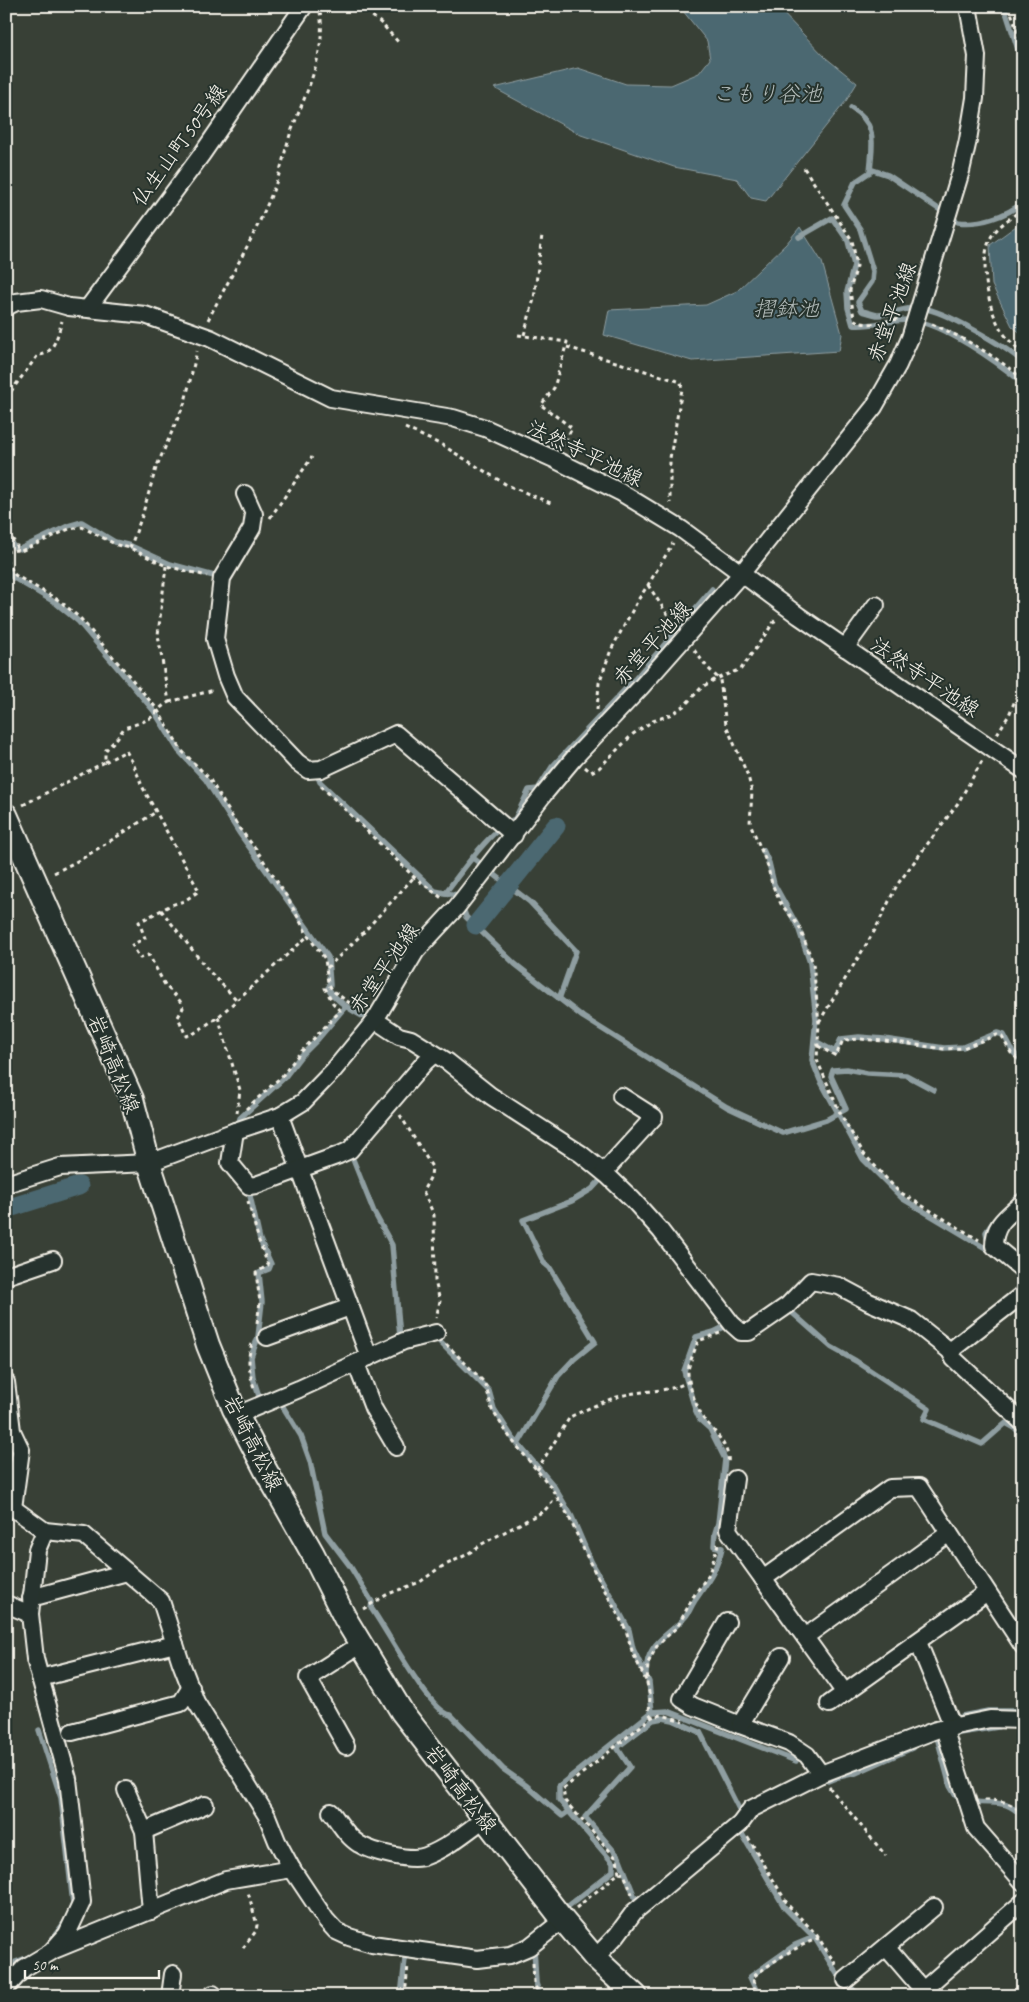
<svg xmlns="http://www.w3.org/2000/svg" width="1029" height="2002" viewBox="0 0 1029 2002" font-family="Caveat,'Klee One',sans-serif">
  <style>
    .water { fill: #4c6771; stroke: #8f9ea1 }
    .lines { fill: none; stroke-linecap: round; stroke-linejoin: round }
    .stream { stroke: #8f9ea1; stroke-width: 5.5 }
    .canal { stroke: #4c6771; stroke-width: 19 }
    .street-casing { stroke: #f4f1e8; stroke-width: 20 }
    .secondary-casing { stroke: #f4f1e8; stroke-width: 26 }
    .path { stroke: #f4f1e8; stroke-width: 3; stroke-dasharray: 4 4; stroke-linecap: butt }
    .street { stroke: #26332d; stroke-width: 16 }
    .secondary { stroke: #26332d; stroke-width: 22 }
    .labels { text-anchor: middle; stroke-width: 4; stroke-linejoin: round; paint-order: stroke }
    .street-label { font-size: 21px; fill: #f4f1e8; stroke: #26332d }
    .water-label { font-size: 22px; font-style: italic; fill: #b1bab8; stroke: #26332d }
  </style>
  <rect width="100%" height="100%" fill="#384036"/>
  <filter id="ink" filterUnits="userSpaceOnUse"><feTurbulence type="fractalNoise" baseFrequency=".02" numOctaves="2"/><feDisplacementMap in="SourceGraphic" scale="10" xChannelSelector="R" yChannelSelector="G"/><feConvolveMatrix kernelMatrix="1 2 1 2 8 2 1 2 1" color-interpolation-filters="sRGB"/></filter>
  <g filter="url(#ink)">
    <!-- water -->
    <g class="water">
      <polygon points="679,6 776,6 826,58 857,83 846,101 766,201 751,198 737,179 674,167 581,135 494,88 578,68 626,84 671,85 699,73 710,59 707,41"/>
      <polygon points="1023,221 1023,335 1012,326 992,285 990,245"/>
      <polygon points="800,227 822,262 842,334 839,351 692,361 604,335 609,310 706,305 737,291 786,244"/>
    </g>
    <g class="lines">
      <!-- stream -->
      <g class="stream">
        <polyline points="1004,6 1023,65"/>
        <path d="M851,108C879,125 872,144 870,172"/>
        <path d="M1023,202C1007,216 979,225 958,222L888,175L873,170L855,182L844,205L860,229L873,271L872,282L858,302L862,311C867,312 872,314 877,315C890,316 905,306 922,308C945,311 1005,346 1023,362"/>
        <path d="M799,237L832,218L848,241L854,265L847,292L848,308L853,325C872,327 891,319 910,320C943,323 997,362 1023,383"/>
        <polyline points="6,537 14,547 20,549 68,526 82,522 115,542 131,546 170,564 214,576 221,580"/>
        <path d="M6,567L12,577L56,603L78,621L154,711L179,751L206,780L240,834L328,957L330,985L328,988C338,1004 355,1012 371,1021"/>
        <path d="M316,771L320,782L435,891L445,893C460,874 493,826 515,819L529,790L538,789L552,767L635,679L712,589"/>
        <polyline points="763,850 769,863 774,884 798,927 810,963 816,1019 812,1060 820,1080 863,1159 903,1199 992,1252"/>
        <polyline points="473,858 530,902 576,951 559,999"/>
        <polyline points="445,893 458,895 466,917 515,964 583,1017 727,1107 783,1133 826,1120 846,1109 831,1076 833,1070 847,1069 867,1073 906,1075 934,1090"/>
        <polyline points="815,1041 835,1052 841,1039 859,1037 884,1039 944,1048 963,1047 997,1033 1004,1035 1013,1052 1023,1062"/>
        <polyline points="238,1127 240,1118 284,1078 300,1057 318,1039 345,1007"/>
        <polyline points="350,1152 374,1212 392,1245 400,1337 403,1336"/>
        <polyline points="248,1187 260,1240 271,1264 269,1269 259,1273 262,1302 258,1337 251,1357 253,1378 260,1399 265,1400"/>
        <polyline points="1015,1199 1023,1192"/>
        <polyline points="988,1243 986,1232 993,1222"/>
        <polyline points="788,1309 831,1347 856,1361 929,1409 924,1419 982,1444 1006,1423 1015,1428 1023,1436"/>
        <polyline points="434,1336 489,1391 494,1409 512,1437 553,1485 562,1500 572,1517 591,1561 613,1600 629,1630 633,1649 649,1682 652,1712"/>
        <path d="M277,1402H280L301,1436L310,1461L325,1533L350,1566L372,1602L371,1608C386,1628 429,1712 451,1715L503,1769L527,1786L562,1816L569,1811"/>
        <polyline points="518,1444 558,1376 574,1359 595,1342 550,1268 544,1263 523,1220 572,1201 592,1189 603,1177"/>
        <path d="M646,1674C646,1642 668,1637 686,1616C690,1611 692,1604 696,1599C708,1581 717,1570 722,1548L714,1546L715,1533L718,1523L725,1459L710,1429L700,1420L695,1409L684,1371L696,1337L714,1332L728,1325"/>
        <polyline points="962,1716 988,1711 1023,1711"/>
        <polyline points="39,1730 61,1798 73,1904 71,1909"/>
        <polyline points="953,1734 998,1727"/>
        <path d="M937,1737L950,1786L956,1796C962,1798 969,1801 975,1802C997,1804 1006,1799 1023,1817"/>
        <polyline points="828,1781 838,1777 856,1773 912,1748"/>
        <polyline points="739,1829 785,1908 815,1938 839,1977 860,1996"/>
        <polyline points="638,1905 619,1857 585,1817 630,1767 618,1749 619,1746 653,1720 663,1718 673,1720 700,1732 742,1815"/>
        <polyline points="562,1911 613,1871 613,1863 559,1800 559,1786 652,1712 668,1711 796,1761"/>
        <polyline points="53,1938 65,1922"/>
        <polyline points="534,1947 536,1983 540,1996"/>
        <polyline points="6,1968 13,1963 29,1957"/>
        <polyline points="401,1996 406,1950"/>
        <polyline points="751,1996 756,1990 750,1977 795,1945 814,1937"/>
      </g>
      <!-- canal -->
      <g class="canal">
        <polyline points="476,925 556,826"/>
        <polyline points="6,1209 79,1186"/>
      </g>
      <defs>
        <g id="street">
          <polyline points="6,307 16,302 41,299 69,307 145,315 210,338 331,398 453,418 485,428 556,460 620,492 681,529 799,616 1023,770"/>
          <polyline points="88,308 202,154 304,6"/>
          <polyline points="245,494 254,514 252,528 222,578 215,639 226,676 235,697 297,762 308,770 321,769 396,734 514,835"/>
          <polyline points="845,648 876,605"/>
          <polyline points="375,1020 399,1036 411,1039 448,1062 491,1096 581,1154 608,1176 633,1200 660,1230 732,1324 741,1332 749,1332 788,1305 811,1281 839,1286 869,1302 911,1320 950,1351 954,1359 1023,1423"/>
          <polyline points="280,1116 369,1357"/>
          <polyline points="235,1131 230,1163 249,1186 256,1185 339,1155 350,1150 425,1062 434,1054"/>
          <polyline points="604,1172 654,1117 621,1096"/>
          <polyline points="6,1184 60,1167 149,1163 235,1131 280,1116 303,1102 333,1071 375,1020 416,951 456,908 544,794 574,758 642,686 741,574 874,407 898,365 910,338 961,171 968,140 975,98 977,56 968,6"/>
          <path d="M1023,1202C1008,1216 994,1223 994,1246L1023,1270"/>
          <polyline points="6,1276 53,1260"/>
          <polyline points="267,1337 350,1307"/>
          <polyline points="950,1351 1023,1294"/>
          <polyline points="356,1363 373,1408 396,1447"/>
          <polyline points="6,1382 12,1431 21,1450 13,1508"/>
          <polyline points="237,1415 299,1389 404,1341 436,1333"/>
          <polyline points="735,1479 728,1530 845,1693"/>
          <polyline points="6,1506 13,1508 45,1531 84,1535 161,1601 181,1663 196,1702 267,1816 277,1841 292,1869 326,1920 336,1931 349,1937 372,1944 477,1959 510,1955 529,1947 563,1920"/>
          <polyline points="763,1579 890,1488 919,1487 1023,1646"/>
          <polyline points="31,1598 127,1572"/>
          <polyline points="6,1604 30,1614"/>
          <polyline points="727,1622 682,1699 693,1706 740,1725 789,1743 807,1755 821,1774"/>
          <polyline points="805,1637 949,1533"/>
          <polyline points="918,1642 953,1727"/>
          <polyline points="40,1678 175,1644"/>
          <polyline points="829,1704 987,1592"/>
          <polyline points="740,1725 781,1657"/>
          <polyline points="944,1728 976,1828 1023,1882"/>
          <polyline points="72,1732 181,1703 191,1687"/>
          <polyline points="346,1746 308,1678 361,1644"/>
          <polyline points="126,1790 144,1831 151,1911"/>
          <path d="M331,1812C339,1822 347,1837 359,1844C372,1852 411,1862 426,1856C447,1848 465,1833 484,1819"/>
          <polyline points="144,1831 205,1805"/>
          <polyline points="886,1947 928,1996"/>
          <polyline points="54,1950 226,1880 292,1869"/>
          <polyline points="595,1958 617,1935 634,1912 740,1824 751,1809 821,1774 936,1730 990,1719 1023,1720"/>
          <polyline points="846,1980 934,1907"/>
          <polyline points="6,1988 24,1968 51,1952 67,1934 82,1902 68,1779 35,1659 30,1614 37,1550 45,1531"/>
          <polyline points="923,1990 1023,1902"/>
          <polyline points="170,1996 173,1974"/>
          <polyline points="213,1996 213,1994"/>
        </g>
        <polyline id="secondary" points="6,815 132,1099 149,1163 208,1345 234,1409 266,1471 313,1554 345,1618 402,1712 563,1920 595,1958 636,1996"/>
      </defs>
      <!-- street casing -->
      <use href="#street" class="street-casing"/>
      <!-- secondary casing -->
      <use href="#secondary" class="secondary-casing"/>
      <!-- path -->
      <g class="path">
        <polyline points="360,6 382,24 399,43"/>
        <polyline points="1009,6 1023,49"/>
        <path d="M804,168L852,240L857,266L850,290L854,319C864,329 887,320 899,319"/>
        <path d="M1023,209C1013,216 1001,224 993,234C978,255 987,303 998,324C1003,335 1014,346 1023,354"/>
        <path d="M208,320C231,275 258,231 276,183C282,167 285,149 291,132C305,95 327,53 320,12"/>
        <path d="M932,324C965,338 995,356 1023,379"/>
        <polyline points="518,335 567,342 554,388 541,405 572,428 563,446"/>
        <polyline points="524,335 534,299 542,235"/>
        <polyline points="567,347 681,382 682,389 670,458 670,503"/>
        <path d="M6,398L38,355C54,355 58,334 62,321"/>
        <polyline points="405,428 442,445 507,485 553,504"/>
        <polyline points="270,518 312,457"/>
        <polyline points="6,533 17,544 16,550"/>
        <polyline points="130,548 142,516 156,468 185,402 197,351"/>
        <polyline points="6,552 16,550 21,551 69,529 82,527 117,545 130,548 166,566 207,576"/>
        <polyline points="6,560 15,575 60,601 81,619 157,709 182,751 209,778 239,828 256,849 287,897 308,936 325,959 328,983 333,991 362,1012"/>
        <polyline points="648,585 675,626"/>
        <polyline points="694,650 707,667 720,680 726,725 748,776 752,792 750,823 767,864 772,884 781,904 799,926 813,963 819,1023 817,1060 841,1115 864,1154 898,1191 979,1240"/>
        <polyline points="169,702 214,690"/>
        <polyline points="597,710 599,683 611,650 638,600 648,585 673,543"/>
        <polyline points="997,734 1009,715 1023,681"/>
        <polyline points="105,762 126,751 133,763 142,786 199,891 184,901 171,905 139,922 145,938 132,945 140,958 149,955 165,985 180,1001 183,1008 178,1017 186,1036 193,1034 218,1017 308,936"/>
        <polyline points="585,767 591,772 599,768 633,734 653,721 672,714 685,705 702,687 716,679 741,669 776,619"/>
        <polyline points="321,786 414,877 443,899"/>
        <path d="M23,805L105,762V751L118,737L124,728C133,725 147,722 154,715C159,709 162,706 169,702L158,635L166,566"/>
        <polyline points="54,873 83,858 156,812"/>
        <polyline points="161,910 208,970 236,999"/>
        <polyline points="327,968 362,934 414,877"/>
        <polyline points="218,1017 240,1090 237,1113"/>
        <polyline points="819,1022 875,930 897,885 958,803 982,761"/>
        <polyline points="818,1046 836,1056 843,1040 860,1039 896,1042 944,1049 963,1048 997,1035 1002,1037 1011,1053 1023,1064"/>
        <polyline points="246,1109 282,1076 299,1054 340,1011 333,1003 325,988 327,984"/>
        <polyline points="400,1115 432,1167 431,1176 423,1191 434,1215 435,1281 440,1301 436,1318"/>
        <polyline points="248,1201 259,1241 268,1265 256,1273 260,1302 257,1323"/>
        <path d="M720,1333L698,1341C695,1350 690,1361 688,1370C687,1381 697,1409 703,1418C713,1430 731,1447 728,1464"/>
        <path d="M252,1344C246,1359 250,1376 255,1391"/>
        <polyline points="446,1344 482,1380 486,1386 492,1410 511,1439 550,1486 568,1515 589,1561 626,1630 632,1651 647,1683"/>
        <path d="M537,1470L570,1417L574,1415C592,1407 609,1398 629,1394C649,1390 672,1392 689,1381"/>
        <polyline points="363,1609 388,1594 420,1582 439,1568 466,1555 482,1544 544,1511 556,1498"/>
        <polyline points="652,1717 649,1713 650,1697 647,1683 648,1663 657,1646 678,1626 693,1597 709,1574 718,1544"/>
        <polyline points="829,1787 886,1856"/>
        <path d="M985,1800C1001,1800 1011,1802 1023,1814"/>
        <polyline points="748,1837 788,1905 816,1934 838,1968"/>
        <polyline points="619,1873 624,1874 632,1894"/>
        <polyline points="576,1908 619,1873 617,1859 565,1801 563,1789 652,1717 662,1715 683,1721"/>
        <polyline points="243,1948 256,1931 257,1925 248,1892"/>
        <polyline points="533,1963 534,1983 538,1993"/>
        <polyline points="858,1991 864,1996"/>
        <polyline points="405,1996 408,1965"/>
        <path d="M748,1996L756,1987L753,1977C775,1960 793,1948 819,1938"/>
      </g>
      <!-- street -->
      <use href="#street" class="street"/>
      <!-- secondary -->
      <use href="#secondary" class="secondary"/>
    </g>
  </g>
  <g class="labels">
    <!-- street labels -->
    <g class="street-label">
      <text transform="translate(179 145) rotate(-54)" y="7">仏生山町50号線</text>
      <text transform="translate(892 312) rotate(-70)" y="7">赤堂平池線</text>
      <text transform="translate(585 453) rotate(26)" y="7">法然寺平池線</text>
      <text transform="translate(652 643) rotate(-48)" y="7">赤堂平池線</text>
      <text transform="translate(925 677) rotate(34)" y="7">法然寺平池線</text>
      <text transform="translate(384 968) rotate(-55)" y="7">赤堂平池線</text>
      <text transform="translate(114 1064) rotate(68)" y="7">岩崎高松線</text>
      <text transform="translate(253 1443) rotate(63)" y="7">岩崎高松線</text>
      <text transform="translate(461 1789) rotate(53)" y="7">岩崎高松線</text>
    </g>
    <!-- water labels -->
    <g class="water-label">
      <text x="767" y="101">こもり谷池</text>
      <text x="786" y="316">摺鉢池</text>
    </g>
  </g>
  <!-- margin -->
  <rect width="1029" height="2002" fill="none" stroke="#26332d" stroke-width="25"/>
  <rect x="12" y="12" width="1004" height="1977" fill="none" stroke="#f4f1e8" stroke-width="2" filter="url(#ink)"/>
  <!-- scale -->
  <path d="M25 1970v8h134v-8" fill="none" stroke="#f4f1e8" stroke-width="2.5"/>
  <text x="32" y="1970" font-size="15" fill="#f4f1e8" stroke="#26332d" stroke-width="4" paint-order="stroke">50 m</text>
</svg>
